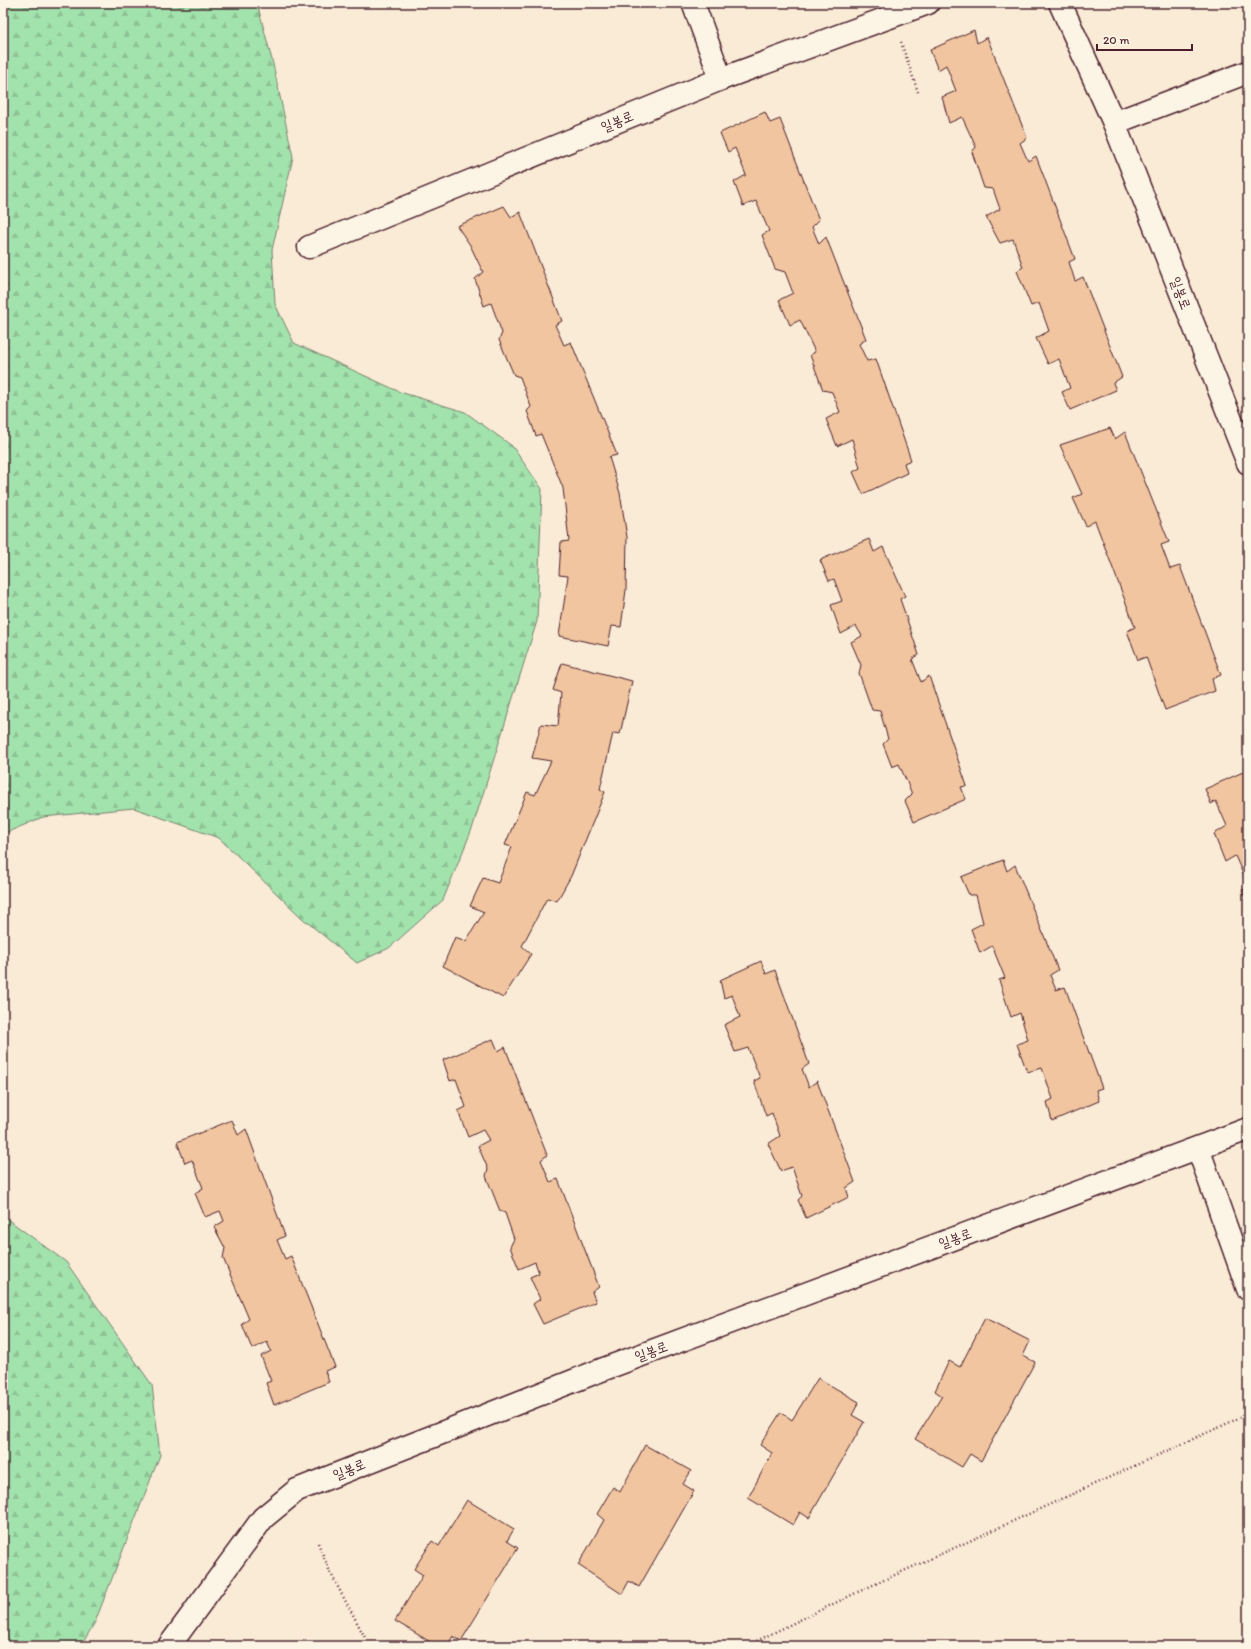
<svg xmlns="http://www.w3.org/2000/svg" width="1251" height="1649" viewBox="0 0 1251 1649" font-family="Itim,'Poor Story',sans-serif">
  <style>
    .forest { fill: url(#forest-firs); stroke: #76816c }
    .building { fill: #f0c59f; stroke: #4a1f2b }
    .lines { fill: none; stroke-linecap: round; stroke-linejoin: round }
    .minor-casing { stroke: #4a1f2b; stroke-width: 25 }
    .path { stroke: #4a1f2b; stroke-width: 2.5; stroke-dasharray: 1 3; stroke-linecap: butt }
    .minor { stroke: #fcf5e5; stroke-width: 22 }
    .labels { text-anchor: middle; stroke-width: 3; stroke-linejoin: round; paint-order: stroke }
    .street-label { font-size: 14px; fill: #4a1f2b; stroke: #fcf5e5 }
  </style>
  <defs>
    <pattern id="forest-firs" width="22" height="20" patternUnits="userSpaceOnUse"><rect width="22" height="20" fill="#a2e3ad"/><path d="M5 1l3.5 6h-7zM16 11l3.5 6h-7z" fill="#8dc295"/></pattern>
  </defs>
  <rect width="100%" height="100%" fill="#faebd7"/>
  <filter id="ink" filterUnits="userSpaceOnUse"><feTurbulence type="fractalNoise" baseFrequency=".025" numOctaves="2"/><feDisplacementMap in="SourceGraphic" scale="8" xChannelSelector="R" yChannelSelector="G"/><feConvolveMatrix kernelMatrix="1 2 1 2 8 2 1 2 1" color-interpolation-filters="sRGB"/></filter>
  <g filter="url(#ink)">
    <!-- forest -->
    <g class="forest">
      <polygon points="3,3 257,3 273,64 293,157 272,250 275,304 294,343 400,392 465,412 512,446 542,489 537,621 472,829 443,900 389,948 357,963 302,918 219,838 134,808 43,817 3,834"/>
      <polygon points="3,1216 66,1262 152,1385 160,1455 95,1622 81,1646 3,1646"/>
    </g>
    <!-- building -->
    <g class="building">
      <polygon points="974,30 977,43 987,37 1027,138 1020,143 1028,161 1036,156 1075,259 1069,262 1075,281 1083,277 1122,377 1113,383 1116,390 1070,410 1062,392 1070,388 1059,359 1048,364 1036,338 1049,331 1039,303 1031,306 1017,271 1023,267 1013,239 1000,243 986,217 1000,209 993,189 984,188 972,152 976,147 962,117 949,123 942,97 956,91 946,65 938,70 930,50"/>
      <polygon points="765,112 770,123 780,119 819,220 812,227 819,244 826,237 866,339 859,344 867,361 876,359 911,460 904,463 907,473 863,494 853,472 860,468 852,439 837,446 826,419 840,412 832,392 823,390 810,355 815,352 800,320 790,325 779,300 793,293 785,272 775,269 762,235 769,231 756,201 743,206 734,182 746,175 735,148 728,152 720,133"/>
      <polygon points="504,206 511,217 520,212 562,321 555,325 564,345 571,342 617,455 609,457 620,493 627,537 626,590 621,627 612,626 608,646 559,636 568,576 559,575 561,542 569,541 563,488 541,434 536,436 527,411 531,407 520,377 514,375 499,340 502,333 491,303 484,306 475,279 483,272 470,245 457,226"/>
      <polygon points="1110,428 1115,439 1125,432 1169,542 1161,545 1170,569 1180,566 1221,675 1212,679 1215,691 1165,710 1146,657 1138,660 1127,631 1135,627 1095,521 1086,526 1073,498 1082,494 1060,445"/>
      <polygon points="869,539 874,552 883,547 905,596 900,599 919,655 912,659 921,682 929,676 967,786 961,787 966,799 914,822 905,801 912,794 899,764 892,767 883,744 888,739 880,711 872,710 859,673 861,665 851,642 862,636 856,626 841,634 831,605 842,601 834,579 829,581 820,560"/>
      <polygon points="562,663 632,681 620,734 613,733 600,789 605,792 571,876 557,901 547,898 522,946 531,954 503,998 443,966 455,937 466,941 484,912 470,906 483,878 498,883 512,847 505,845 527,792 535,795 551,761 532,758 541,724 558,726 561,693 553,690"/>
      <polygon points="1243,772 1248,781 1248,885 1235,856 1225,862 1214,834 1227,826 1216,801 1211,804 1205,789"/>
      <polygon points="1003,860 1007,871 1015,865 1058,970 1050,975 1056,990 1065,987 1102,1088 1096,1090 1099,1101 1052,1121 1047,1102 1053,1099 1042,1068 1027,1072 1017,1044 1028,1040 1020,1013 1011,1017 999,980 1005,978 992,946 980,953 971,929 983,923 976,895 969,895 961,877"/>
      <polygon points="1248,888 1248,905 1242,890"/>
      <polygon points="761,961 766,974 775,970 809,1064 802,1069 809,1087 817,1081 855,1182 846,1188 849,1197 806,1218 798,1200 802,1196 792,1167 781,1171 768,1144 780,1136 772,1113 766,1116 754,1081 760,1078 748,1048 735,1052 724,1025 740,1017 732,995 724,998 720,980"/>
      <polygon points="493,1039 498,1051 505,1047 547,1155 541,1160 550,1182 558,1179 599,1287 592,1292 596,1302 543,1324 533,1304 540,1299 530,1277 539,1273 535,1262 519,1269 510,1247 514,1239 505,1213 500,1211 486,1176 488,1169 478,1146 489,1140 483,1130 468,1137 458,1111 466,1107 456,1079 450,1081 443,1060"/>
      <polygon points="232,1120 238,1135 246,1129 285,1236 277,1240 285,1259 291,1256 335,1367 325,1371 329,1382 274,1405 266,1383 271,1381 261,1356 271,1351 267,1342 252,1349 242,1324 249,1319 223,1258 225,1248 214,1227 224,1221 220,1211 205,1217 195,1193 203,1188 192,1160 185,1163 177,1142"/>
      <polygon points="985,1318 1030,1341 1023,1356 1035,1362 981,1461 970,1454 962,1467 915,1439 942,1396 935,1391 949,1361 960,1367"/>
      <polygon points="818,1378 859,1402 852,1415 864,1422 809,1518 800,1512 793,1525 748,1498 772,1453 760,1445 781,1412 792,1420"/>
      <polygon points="645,1445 691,1471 683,1484 694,1491 639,1587 629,1581 622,1594 578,1565 604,1520 597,1514 613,1487 620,1492"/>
      <polygon points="467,1500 514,1529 507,1541 518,1548 461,1641 453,1636 447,1646 437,1646 395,1621 423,1575 414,1569 432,1541 439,1546"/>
    </g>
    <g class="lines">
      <defs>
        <g id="minor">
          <polyline points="693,3 721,79"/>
          <polyline points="1060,3 1114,123 1248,463"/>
          <polyline points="1114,123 1248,72"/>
          <polyline points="309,247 721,79 928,3"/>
          <polyline points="1198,1148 1248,1289"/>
          <polyline points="169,1646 263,1518 297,1490 596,1372 1248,1129"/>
        </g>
      </defs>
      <!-- minor casing -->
      <use href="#minor" class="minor-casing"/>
      <!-- path -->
      <g class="path">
        <polyline points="901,42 919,95"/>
        <polyline points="318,1543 331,1574 368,1643 372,1646"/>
        <polyline points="746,1646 862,1590 1248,1414"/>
      </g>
      <!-- minor -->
      <use href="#minor" class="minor"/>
    </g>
  </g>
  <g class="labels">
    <!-- street labels -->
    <g class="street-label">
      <text transform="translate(617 121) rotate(-22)" y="5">일봉로</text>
      <text transform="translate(1181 293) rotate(69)" y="5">일봉로</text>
      <text transform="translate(955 1238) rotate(-20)" y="5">일봉로</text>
      <text transform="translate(651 1351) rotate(-20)" y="5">일봉로</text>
      <text transform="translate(349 1469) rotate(-22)" y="5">일봉로</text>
    </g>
  </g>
  <!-- margin -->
  <rect width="1251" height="1649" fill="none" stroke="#fcf5e5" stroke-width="16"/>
  <rect x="8" y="8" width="1235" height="1633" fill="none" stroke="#4a1f2b" stroke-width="1.5" filter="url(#ink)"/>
  <!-- scale -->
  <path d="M1097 44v6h95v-6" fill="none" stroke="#4a1f2b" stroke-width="2"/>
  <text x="1103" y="44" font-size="12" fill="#4a1f2b" stroke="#fcf5e5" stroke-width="3" paint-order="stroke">20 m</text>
</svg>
